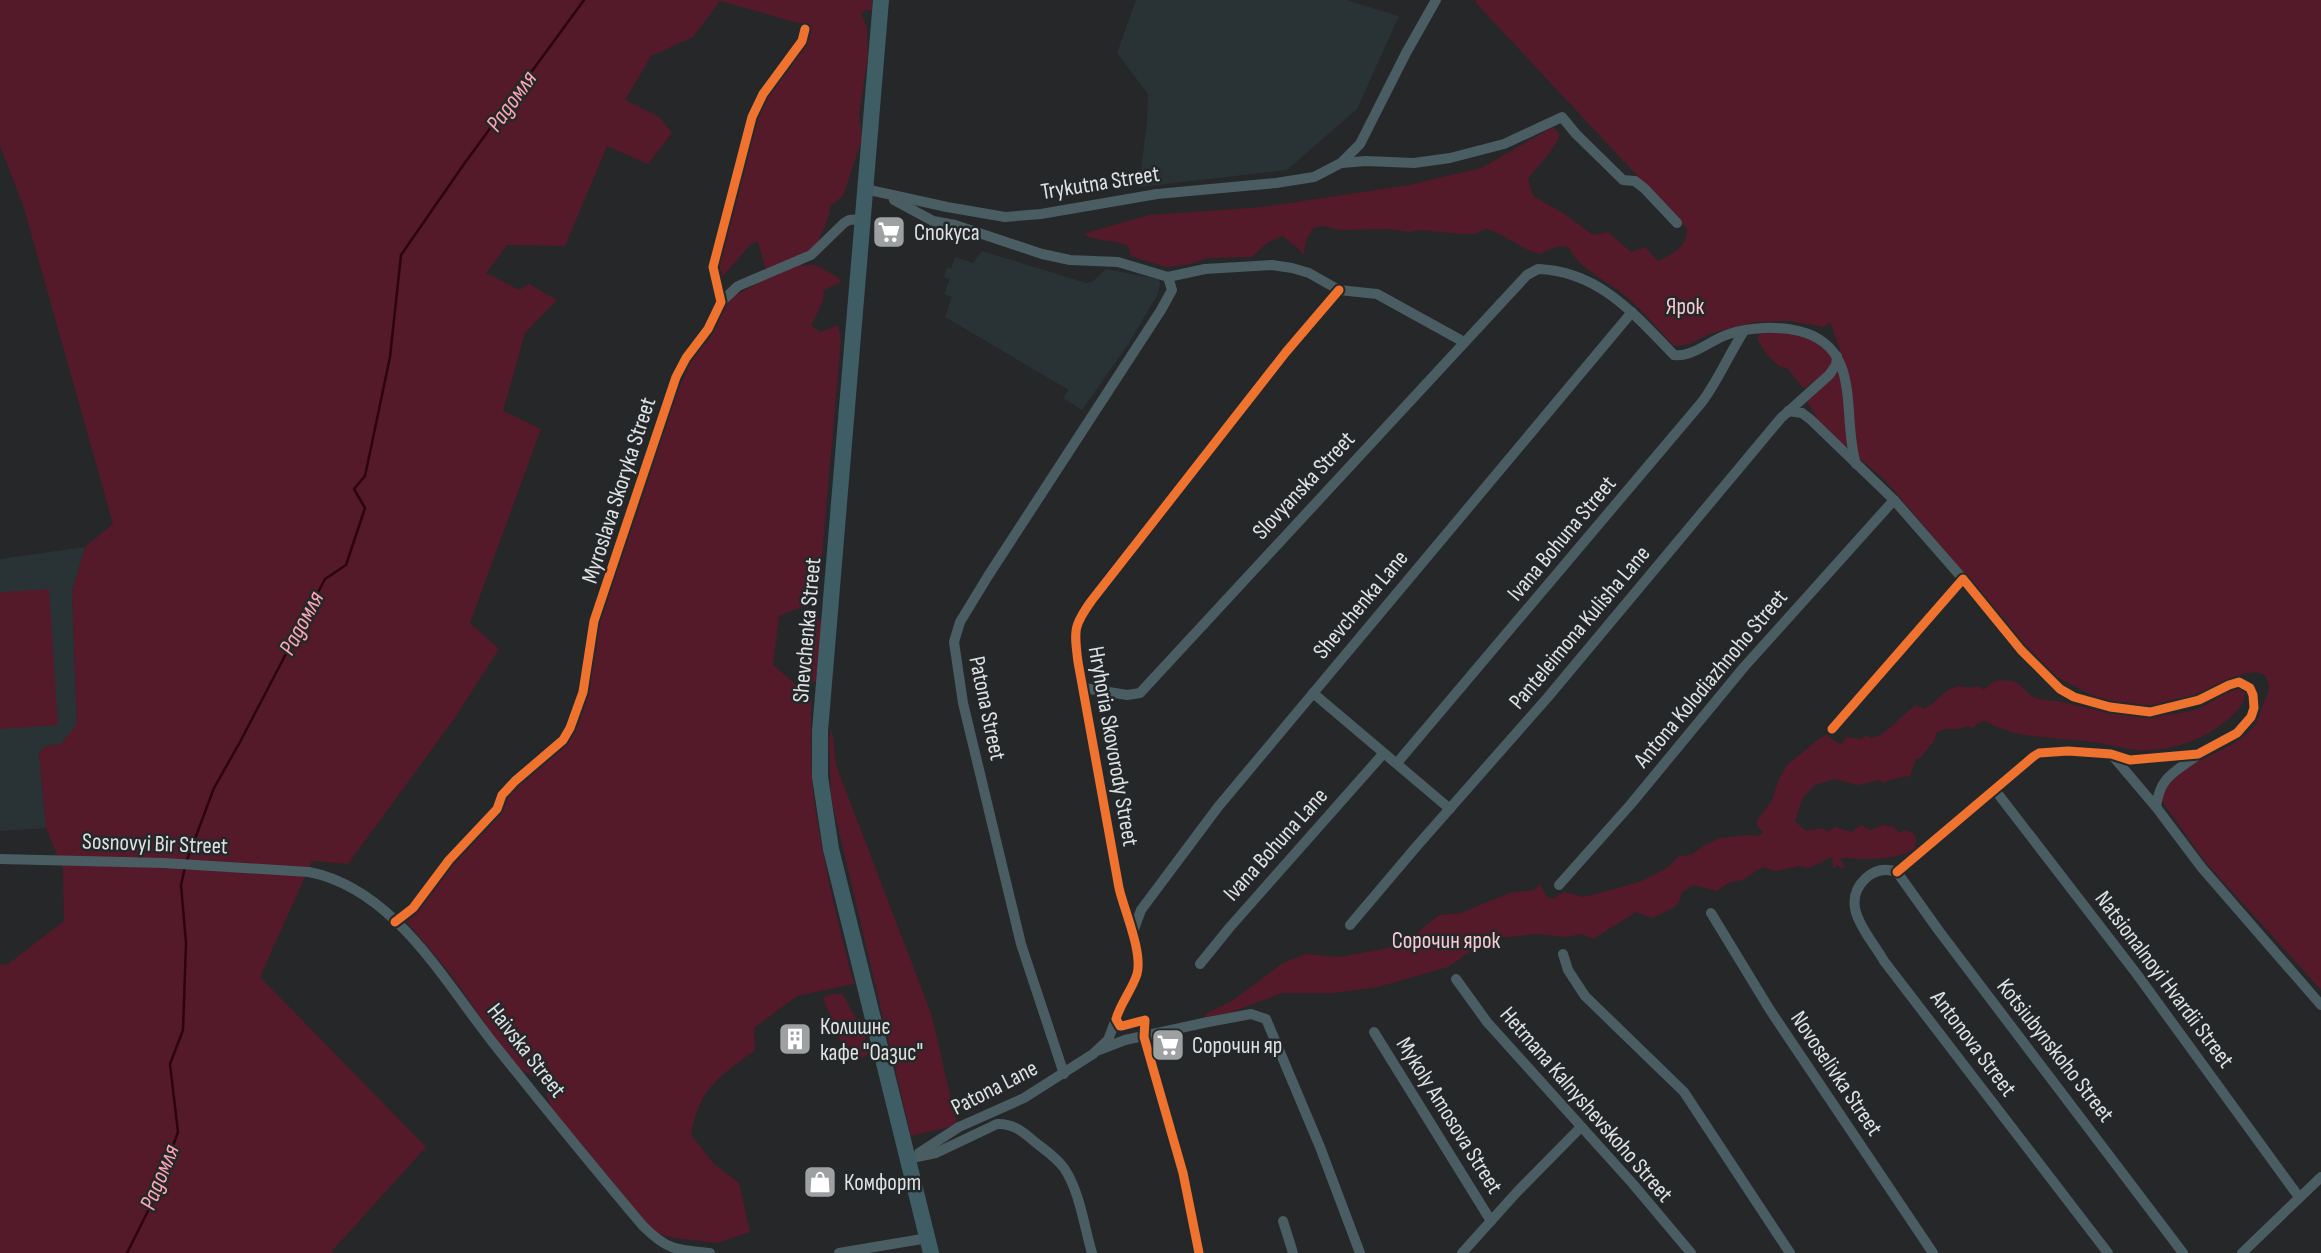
<svg xmlns="http://www.w3.org/2000/svg" width="2321" height="1253" viewBox="0 0 2321 1253" font-family="'Sofia Sans Condensed',sans-serif">
  <style>
    .built { fill: #293336 }
    .green { fill: #551a2a }
    .lines { fill: none; stroke-linecap: round; stroke-linejoin: round }
    .stream { stroke: #2d040e; stroke-width: 2.5 }
    .street { stroke: #495d62; stroke-width: 10 }
    .primary { stroke: #3f5d64; stroke-width: 16 }
    .cycleway-casing { stroke: #24282a; stroke-width: 13 }
    .cycleway { stroke: #ef722f; stroke-width: 9 }
    .labels { text-anchor: middle; stroke-width: 5; stroke-linejoin: round; paint-order: stroke }
    .street-label { font-size: 23px; fill: #dfe2e2; stroke: #24282a }
    .poi-label { font-size: 23px; fill: #dfe2e2; stroke: #24282a; text-anchor: start }
    .park-label { font-size: 23px; fill: #f9cad1; stroke: #24282a }
    .water-label { font-size: 24px; font-style: italic; fill: #ffa5b4; stroke: #24282a }
  </style>
  <rect width="100%" height="100%" fill="#252729"/>
  <!-- built -->
  <g class="built">
    <polygon points="1136,0 1346,0 1399,16 1357,109 1287,170 1139,187 1147,121 1148,94 1117,53"/>
    <polygon points="982,251 1086,283 1092,282 1106,269 1157,279 1160,282 1159,292 1129,343 1082,410 1063,398 1068,391 1067,389 945,317 952,297 944,294 950,279 944,277 947,268 951,269 955,257 973,263"/>
    <polygon points="85,547 72,592 77,725 61,744 46,746 39,753 46,828 0,831 0,559"/>
  </g>
  <!-- green -->
  <g class="green">
    <path d="M0,0H872V10H865L861,14L867,27L868,55L859,115L862,139L843,196L830,206C829,226 816,240 811,259L800,266L816,265L839,278L841,282L824,290L823,301L811,326L821,332L838,325L841,339L818,600L779,616L773,665L811,697C811,731 810,766 814,800C823,862 838,923 854,984L797,996L754,1028L755,1050C719,1077 699,1088 691,1135L714,1164L739,1183L750,1232L717,1243L668,1237L654,1232L550,1107L544,1082L515,1066L449,972L405,920L517,785L571,739L602,610L669,411L694,355L727,300L771,276L765,267L758,242L752,243L722,277L718,265L755,117L809,26L720,1L693,37L651,56L625,100L659,117L672,133L648,164L607,146L565,246L507,245L486,273L519,290L529,284L557,300L525,333L503,411L541,429L470,623L499,649L454,719L348,864L312,861L260,977L426,1147L332,1251L333,1253H0V965L8,964L64,921L63,869L46,828L39,753L46,746L61,744L77,724L72,592L85,547L113,524L23,205L0,146Z"/>
    <path d="M1476,0H2321V990L2207,864L2161,800C2173,759 2230,757 2254,726C2259,720 2260,712 2263,705C2268,693 2272,689 2265,675L2256,672L2243,674L2200,697L2149,707L2101,700L2047,672L1885,480L1821,426L1806,399L1829,378L1843,358L1830,322L1824,327L1790,321L1755,322L1709,334L1690,344L1674,346C1657,328 1642,309 1623,294C1605,279 1580,270 1569,248C1558,244 1550,249 1540,254C1520,249 1506,234 1486,229L1474,234H1459L1421,230L1409,232L1390,229L1342,230L1322,226L1313,228L1307,238L1303,255L1298,248L1282,236L1268,242L1252,257L1207,258L1191,264L1166,267L1131,256L1128,246C1114,239 1097,242 1083,234L1149,215L1263,207L1409,185L1481,168L1553,127L1560,134C1555,151 1538,164 1528,179L1533,196L1566,215L1593,235L1608,232L1631,252L1645,247L1658,261C1671,255 1688,247 1687,229L1475,2Z"/>
    <polygon points="1769,331 1812,338 1832,353 1831,368 1804,389 1788,369 1779,366 1768,356 1757,339 1760,333"/>
    <polygon points="49,589 58,725 0,729 0,592"/>
    <polygon points="815,618 819,619 822,625 816,681 813,682 806,677 804,669 809,624"/>
    <path d="M2000,680C2005,681 2010,680 2015,682C2024,686 2026,695 2036,698C2045,701 2057,700 2067,703C2108,714 2147,721 2190,711C2210,707 2221,692 2238,688L2245,691C2245,706 2237,711 2226,721C2205,738 2180,748 2152,750C2134,752 2117,746 2100,743C2061,737 2020,741 1985,721L1976,724L1974,728L1967,726C1957,732 1945,726 1936,733L1935,740L1920,758L1916,759L1910,776L1893,779L1883,783L1879,780L1858,785L1835,779L1815,785L1802,799L1795,821L1806,831L1823,828L1827,832L1835,827L1851,832L1861,825L1871,830L1883,825L1894,827L1899,833L1905,830L1913,833L1916,837L1915,848C1896,862 1863,859 1840,858L1845,867L1841,868L1838,865L1833,869L1832,857L1808,868L1799,866L1775,871L1763,867L1742,880L1728,883L1717,891L1694,885L1682,892L1679,902L1673,908L1652,918L1636,912L1593,939L1582,934L1566,937L1538,934L1496,938L1481,944L1448,967L1378,987L1334,993H1282L1229,1013L1204,1017L1205,1014L1232,1001L1283,963L1306,954L1339,957L1388,948L1409,939L1439,915L1461,913L1509,893L1534,890L1540,884L1546,896L1552,899L1564,892L1583,897L1593,895L1642,881L1667,868L1679,856L1691,855L1702,847L1719,838L1748,835L1759,836L1763,832L1757,826V821L1772,800L1779,779L1787,765L1819,739L1826,735L1841,745L1846,737L1861,739L1867,735L1870,738L1878,736L1886,731L1915,705L1924,709C1935,704 1943,690 1956,687C1965,685 1969,690 1978,686L1984,690L1991,683Z"/>
    <polygon points="832,729 836,765 932,1016 957,1125 911,1136 835,815 831,794 829,738"/>
    <polygon points="831,994 842,994 865,1033 868,1054 863,1058 840,1041 823,998"/>
  </g>
  <g class="lines">
    <!-- stream -->
    <g class="stream">
      <polyline points="187,860 214,788 240,742 325,579 346,565 365,508 354,489 365,476 390,357 401,255 464,164 584,0"/>
      <polyline points="127,1253 151,1205 178,1132 170,1064 183,1030 186,943 181,885 185,867"/>
    </g>
    <!-- street -->
    <g class="street">
      <polyline points="1342,163 1366,161 1414,163 1450,158 1504,144 1562,117 1576,134 1623,180 1635,181 1645,189 1677,223"/>
      <polyline points="865,189 947,207 1005,217 1041,214 1157,194 1276,183 1314,177 1341,163 1360,144 1406,53 1436,0"/>
      <polyline points="894,200 933,221 955,225 1042,254 1070,260 1118,262 1168,277 1205,269 1272,265 1292,268 1309,273 1339,290 1377,294 1464,342"/>
      <polyline points="721,302 738,286 811,255 844,223 849,220 862,219"/>
      <polyline points="1788,411 1802,413 1810,419 1894,500 1963,579"/>
      <path d="M1084,688L1127,695L1140,693L1527,275L1538,269C1599,271 1635,315 1674,355C1692,358 1712,339 1729,334C1750,327 1778,326 1799,331C1864,347 1841,416 1856,464"/>
      <polyline points="1313,693 1450,809"/>
      <polyline points="1832,729 1963,579 2021,650 2060,689 2074,697 2110,707 2150,712 2199,700 2229,685 2239,682 2250,688 2253,695 2254,708 2251,717 2237,733 2198,754 2130,760 2111,754 2068,751 2039,753 2034,756 1897,872"/>
      <polyline points="2111,754 2156,807 2202,868 2321,1005"/>
      <path d="M1397,763L1702,402C1719,379 1729,354 1744,331"/>
      <polyline points="1995,790 2136,973 2299,1197"/>
      <path d="M2156,807C2160,776 2175,772 2198,755"/>
      <path d="M0,859L164,863L309,872C396,889 446,985 498,1049C546,1109 594,1168 643,1226C667,1250 676,1250 710,1253"/>
      <path d="M1897,872C1886,868 1875,870 1866,878C1837,905 1870,936 1884,961L2108,1253"/>
      <polyline points="1897,872 1939,931 2183,1253"/>
      <polyline points="1559,885 1631,804 1744,667 1894,500"/>
      <polyline points="1711,913 1770,1010 1933,1253"/>
      <polyline points="395,922 413,908 449,860 497,809 502,795 515,781 563,740 570,728 583,692 594,621 676,377 686,358 708,329 721,302 713,267 752,117 763,94 802,41 805,29"/>
      <polyline points="1350,925 1416,847 1548,697 1781,418 1829,375 1836,365 1837,356"/>
      <polyline points="1133,932 1141,910 1218,807 1632,312"/>
      <polyline points="1563,954 1568,970 1585,996 1684,1092 1790,1253"/>
      <polyline points="1200,964 1230,927 1383,754"/>
      <polyline points="1456,979 1487,1022 1633,1184 1691,1253"/>
      <polyline points="1374,1032 1491,1221"/>
      <polyline points="1099,1050 1125,1040 1208,1022 1251,1014 1266,1019 1320,1147 1360,1253"/>
      <polyline points="1064,1074 1021,944 963,703 954,642 960,622 988,576 1161,310 1172,290 1168,277"/>
      <polyline points="919,1153 959,1127 1024,1098 1093,1054 1108,1040 1116,1019"/>
      <path d="M907,1159L936,1153L997,1124C1013,1123 1023,1132 1035,1142C1045,1150 1057,1158 1064,1168C1080,1192 1084,1226 1092,1253"/>
      <polyline points="1283,1221 1293,1253"/>
      <polyline points="839,1253 928,1238"/>
      <path d="M1199,1253L1183,1173L1144,1037L1145,1020L1122,1026H1120L1116,1019C1121,1002 1132,990 1137,974C1143,952 1124,910 1119,888L1078,662C1074,630 1073,626 1092,600L1286,352L1339,290"/>
      <polyline points="1462,1253 1517,1192 1581,1127"/>
      <polyline points="2242,1253 2321,1177"/>
    </g>
    <!-- primary -->
    <polyline class="primary" points="881,0 820,731 820,777 831,849 931,1253"/>
    <defs>
      <g id="cycleway">
        <polyline points="1832,729 1963,579 2021,650 2060,689 2074,697 2110,707 2150,712 2199,700 2229,685 2239,682 2250,688 2253,695 2254,708 2251,717 2237,733 2198,754 2130,760 2111,754 2068,751 2039,753 2034,756 1897,872"/>
        <polyline points="395,922 413,908 449,860 497,809 502,795 515,781 563,740 570,728 583,692 594,621 676,377 686,358 708,329 721,302 713,267 752,117 763,94 802,41 805,29"/>
        <path d="M1199,1253L1183,1173L1144,1037L1145,1020L1122,1026H1120L1116,1019C1121,1002 1132,990 1137,974C1143,952 1124,910 1119,888L1078,662C1074,630 1073,626 1092,600L1286,352L1339,290"/>
      </g>
    </defs>
    <!-- cycleway casing -->
    <use href="#cycleway" class="cycleway-casing"/>
    <!-- cycleway -->
    <use href="#cycleway" class="cycleway"/>
  </g>
  <!-- icons -->
  <defs>
    <symbol id="supermarket-square" viewBox="-11 -11 22 22"><rect x="-9" y="-9" width="18" height="18" rx="4" fill="#9ea1a1" stroke="#24282a"/><path d="M-6-5.5h2.5l.6 2H6L4.5 2H-2.5L-4.4-4H-6ZM-1.5 3.2a1.3 1.3 0 1 0 .1 0ZM3 3.2a1.3 1.3 0 1 0 .1 0Z" fill="#fff"/></symbol>
    <symbol id="building-square" viewBox="-11 -11 22 22"><rect x="-9" y="-9" width="18" height="18" rx="4" fill="#9ea1a1" stroke="#24282a"/><path d="M-4-6H4V6H1V3H-1V6H-4ZM-2.5-4.3h1.7v1.8h-1.7ZM.8-4.3h1.7v1.8H.8ZM-2.5-1h1.7V.8h-1.7ZM.8-1h1.7V.8H.8Z" fill="#fff"/></symbol>
    <symbol id="shop-square" viewBox="-11 -11 22 22"><rect x="-9" y="-9" width="18" height="18" rx="4" fill="#9ea1a1" stroke="#24282a"/><path d="M-5-2.5h2.3a2.7 3.5 0 0 1 5.4 0H5L5.5 6h-11ZM-1.5-2.5h3a1.5 2.3 0 0 0-3 0Z" fill="#fff"/></symbol>
  </defs>
  <g fill-rule="evenodd">
    <use href="#supermarket-square" x="870" y="213" width="38" height="38"/>
    <use href="#building-square" x="776" y="1020" width="38" height="38"/>
    <use href="#supermarket-square" x="1149" y="1026" width="38" height="38"/>
    <use href="#shop-square" x="801" y="1163" width="38" height="38"/>
  </g>
  <g class="labels">
    <!-- street labels -->
    <g class="street-label">
      <text transform="translate(1100 182) rotate(-9)" y="8">Trykutna Street</text>
      <text transform="translate(1303 485) rotate(-47)" y="8">Slovyanska Street</text>
      <text transform="translate(618 490) rotate(-72)" y="8">Myroslava Skoryka Street</text>
      <text transform="translate(1561 538) rotate(-50)" y="8">Ivana Bohuna Street</text>
      <text transform="translate(1360 604) rotate(-50)" y="8">Shevchenka Lane</text>
      <text transform="translate(1579 627) rotate(-50)" y="8">Panteleimona Kulisha Lane</text>
      <text transform="translate(806 630) rotate(-85)" y="8">Shevchenka Street</text>
      <text transform="translate(1710 678) rotate(-50)" y="8">Antona Kolodiazhnoho Street</text>
      <text transform="translate(988 708) rotate(78)" y="8">Patona Street</text>
      <text transform="translate(1114 746) rotate(80)" y="8">Hryhoria Skovorody Street</text>
      <text transform="translate(155 843) rotate(2)" y="8">Sosnovyi Bir Street</text>
      <text transform="translate(1275 844) rotate(-48)" y="8">Ivana Bohuna Lane</text>
      <text transform="translate(2165 979) rotate(53)" y="8">Natsionalnoyi Hvardii Street</text>
      <text transform="translate(1974 1043) rotate(53)" y="8">Antonova Street</text>
      <text transform="translate(527 1050) rotate(52)" y="8">Haivska Street</text>
      <text transform="translate(2056 1050) rotate(52)" y="8">Kotsiubynskoho Street</text>
      <text transform="translate(1837 1073) rotate(56)" y="8">Novoselivka Street</text>
      <text transform="translate(994 1087) rotate(-27)" y="8">Patona Lane</text>
      <text transform="translate(1587 1104) rotate(49)" y="8">Hetmana Kalnyshevskoho Street</text>
      <text transform="translate(1450 1115) rotate(58)" y="8">Mykoly Amosova Street</text>
    </g>
    <!-- poi labels -->
    <g class="poi-label">
      <text x="914" y="240">Спокуса</text>
      <text x="820" y="1034">Колишнє<tspan x="820" dy="26">кафе "Оазис"</tspan></text>
      <text x="1192" y="1053">Сорочин яр</text>
      <text x="844" y="1190">Комфорт</text>
    </g>
    <!-- park labels -->
    <g class="park-label">
      <text x="1685" y="314">Ярок</text>
      <text x="1446" y="948">Сорочин ярок</text>
    </g>
    <!-- water labels -->
    <g class="water-label">
      <text transform="translate(511 101) rotate(-54)" y="8">Радомля</text>
      <text transform="translate(301 623) rotate(-62)" y="8">Радомля</text>
      <text transform="translate(159 1177) rotate(-68)" y="8">Радомля</text>
    </g>
  </g>
</svg>
